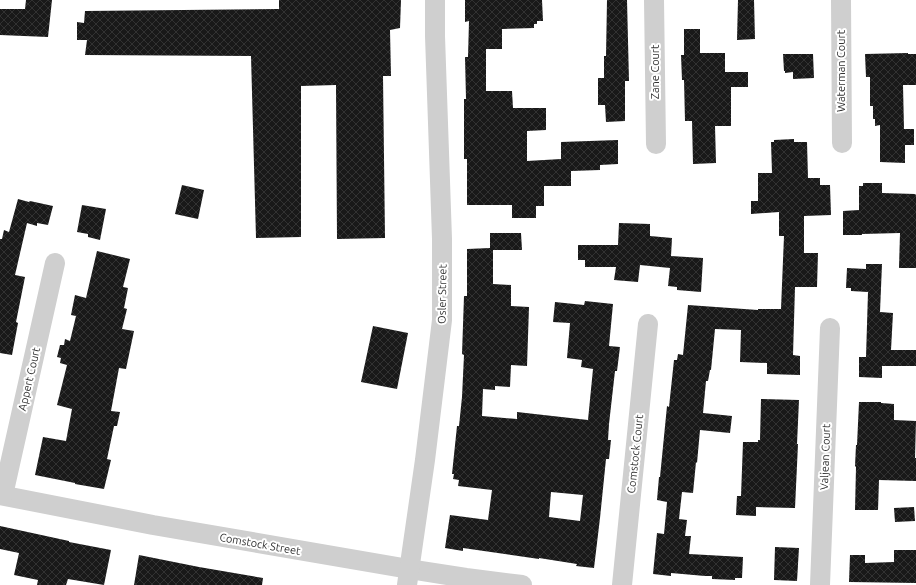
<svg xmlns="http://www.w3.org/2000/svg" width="916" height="585" viewBox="0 0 916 585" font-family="Ubuntu,sans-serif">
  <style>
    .building { fill: url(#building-cross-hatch); fill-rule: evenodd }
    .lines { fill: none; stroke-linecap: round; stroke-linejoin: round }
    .minor { stroke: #cfcfcf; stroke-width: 20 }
    .labels { text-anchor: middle; stroke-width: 4; stroke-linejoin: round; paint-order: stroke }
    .street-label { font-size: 11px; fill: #323232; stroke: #fff }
  </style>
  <defs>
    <pattern id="building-cross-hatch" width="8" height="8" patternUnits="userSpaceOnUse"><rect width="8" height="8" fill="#191919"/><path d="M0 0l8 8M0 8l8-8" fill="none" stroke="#323232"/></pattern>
  </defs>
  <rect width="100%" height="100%" fill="#fff"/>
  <!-- building -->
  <g class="building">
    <polygon points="26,0 52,0 48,37 0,35 0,9 25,9"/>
    <polygon points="279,0 401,0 400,28 390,30 391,76 383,76 385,238 337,239 336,85 301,86 301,237 256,238 251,56 85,55 87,40 77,40 77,22 84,23 85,11 279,9"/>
    <polygon points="465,0 542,0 543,21 537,21 537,24 534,24 534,28 502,29 502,49 486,49 486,91 512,91 513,108 546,108 546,130 527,131 527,161 561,159 561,142 618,140 618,164 600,165 600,170 571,171 571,186 544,186 544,206 536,206 536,218 512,218 512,205 467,205 467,159 464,159 464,99 466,99 465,57 468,57 469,21 465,22"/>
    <polygon points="607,0 627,0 629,81 625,81 625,121 606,122 605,105 598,105 598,78 604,78 604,56 606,56"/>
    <polygon points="738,0 754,0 755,39 737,40"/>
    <polygon points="684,29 700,29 700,53 725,53 725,72 748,72 748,87 731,87 731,126 715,126 716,163 693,164 692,121 685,121 684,80 682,80 681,55 684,55"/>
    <polygon points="908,53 908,54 916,54 916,85 903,85 904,129 914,129 914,145 905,145 905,163 880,162 880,125 875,126 875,119 873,119 873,106 870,106 870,77 866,77 865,54"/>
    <polygon points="783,54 813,54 814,78 793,79 793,72 785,73 785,71 784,71"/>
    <polygon points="794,139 794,142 807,142 808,178 820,178 820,185 830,185 831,215 804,216 804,253 818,253 817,287 795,287 793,355 800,356 800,375 767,374 767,363 740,362 741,330 715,329 711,370 710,370 708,381 706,381 703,413 732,416 730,433 700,430 697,463 696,462 693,493 682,492 679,519 687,520 685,536 691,536 689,554 743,557 742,578 735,578 735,580 712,579 712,576 705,576 671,573 671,576 653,574 657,533 664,534 667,502 657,500 659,477 660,477 667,406 669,407 674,360 677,360 678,354 683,355 688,305 758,310 758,309 781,309 784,236 779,236 779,212 751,214 751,201 758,201 758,173 772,173 771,142 774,142 774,140"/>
    <polygon points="863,183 882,183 882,193 915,194 916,195 916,268 899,268 900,233 862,234 862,235 843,235 843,211 859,210 859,186 863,186"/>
    <polygon points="182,185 204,190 198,219 175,214"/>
    <polygon points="18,199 29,202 30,201 53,206 48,225 37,223 37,226 27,223 15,275 25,277 16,322 18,323 12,355 0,353 0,239 2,239 4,230 9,232"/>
    <polygon points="82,205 106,209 100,240 88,237 88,234 77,232"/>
    <polygon points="619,223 650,224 650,236 672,238 671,256 703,258 701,292 677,290 677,287 668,286 670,268 640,265 638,282 614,280 616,267 585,267 585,260 578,260 578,245 618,245"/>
    <path d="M490,233H521L522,250H493V284L511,285V306L529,307L527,366L511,365L510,387L495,386V390L483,389L482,416L517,419V412L588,420L593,369L581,367L582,360L567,358L570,323L553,322L555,302L584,305L585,301L613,304L609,346L620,347L617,371H615L609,424L608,440H611L609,459H606L600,518L594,568L576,566L577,564L539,558V559L463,548V551L445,548L450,515L488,520L492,490L458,486L459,480L453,479L454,474H452L457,426H459L462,397L464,355L462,354L464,296H467V249L490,248ZM551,492L583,495L580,521L549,517Z"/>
    <polygon points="97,251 130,259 123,287 128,288 124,308 127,309 122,329 134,331 126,369 119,368 111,411 120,412 117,426 114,426 107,459 111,460 104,489 75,484 75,483 35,475 43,437 66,441 72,409 57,405 67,365 60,363 61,358 57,357 60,345 64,345 65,339 70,341 76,316 71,315 75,295 86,298"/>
    <polygon points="866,264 882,264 880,312 893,313 891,350 916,350 916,366 882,366 882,378 859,377 859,357 866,357 868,292 851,291 851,288 846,288 847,268 866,269"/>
    <polygon points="373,326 408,333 397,389 361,382"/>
    <polygon points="761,399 799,400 797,444 798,444 795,508 756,507 756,516 736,515 737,496 741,496 743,442 758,442 758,440 760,440"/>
    <polygon points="859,402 881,402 881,403 894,404 894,420 916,421 915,458 916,458 916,481 879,480 878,510 855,510 856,467 855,466 856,445 857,445"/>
    <polygon points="914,507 915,521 895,522 894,508"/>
    <polygon points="0,526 69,541 69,542 111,550 104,585 68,579 66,585 37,585 38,580 14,575 19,553 0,549"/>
    <polygon points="775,547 799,548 797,581 774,580"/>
    <polygon points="894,550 916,550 916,583 849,582 850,555 865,555 865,563 894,562"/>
    <polygon points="139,555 199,567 263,578 262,585 134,585"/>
  </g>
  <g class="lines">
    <!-- minor -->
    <g class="minor">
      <polyline points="654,0 656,144"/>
      <polyline points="841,0 842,143"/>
      <polyline points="0,495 153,525 409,569 466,578 522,585"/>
      <polyline points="3,495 55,263"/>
      <polyline points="407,585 425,460 442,320 442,239 435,36 435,0"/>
      <polyline points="622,585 648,324"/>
      <polyline points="820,585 830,328"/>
    </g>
  </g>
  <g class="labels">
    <!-- street labels -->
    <g class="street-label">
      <text transform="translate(841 71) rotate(-90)" y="4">Waterman Court</text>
      <text transform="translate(655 72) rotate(-90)" y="4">Zane Court</text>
      <text transform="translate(442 294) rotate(-89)" y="4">Osler Street</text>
      <text transform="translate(29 379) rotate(-77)" y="4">Appert Court</text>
      <text transform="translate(635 454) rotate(-84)" y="4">Comstock Court</text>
      <text transform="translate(825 457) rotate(-88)" y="4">Valjean Court</text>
      <text transform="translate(260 544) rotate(10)" y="4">Comstock Street</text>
    </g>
  </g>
</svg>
